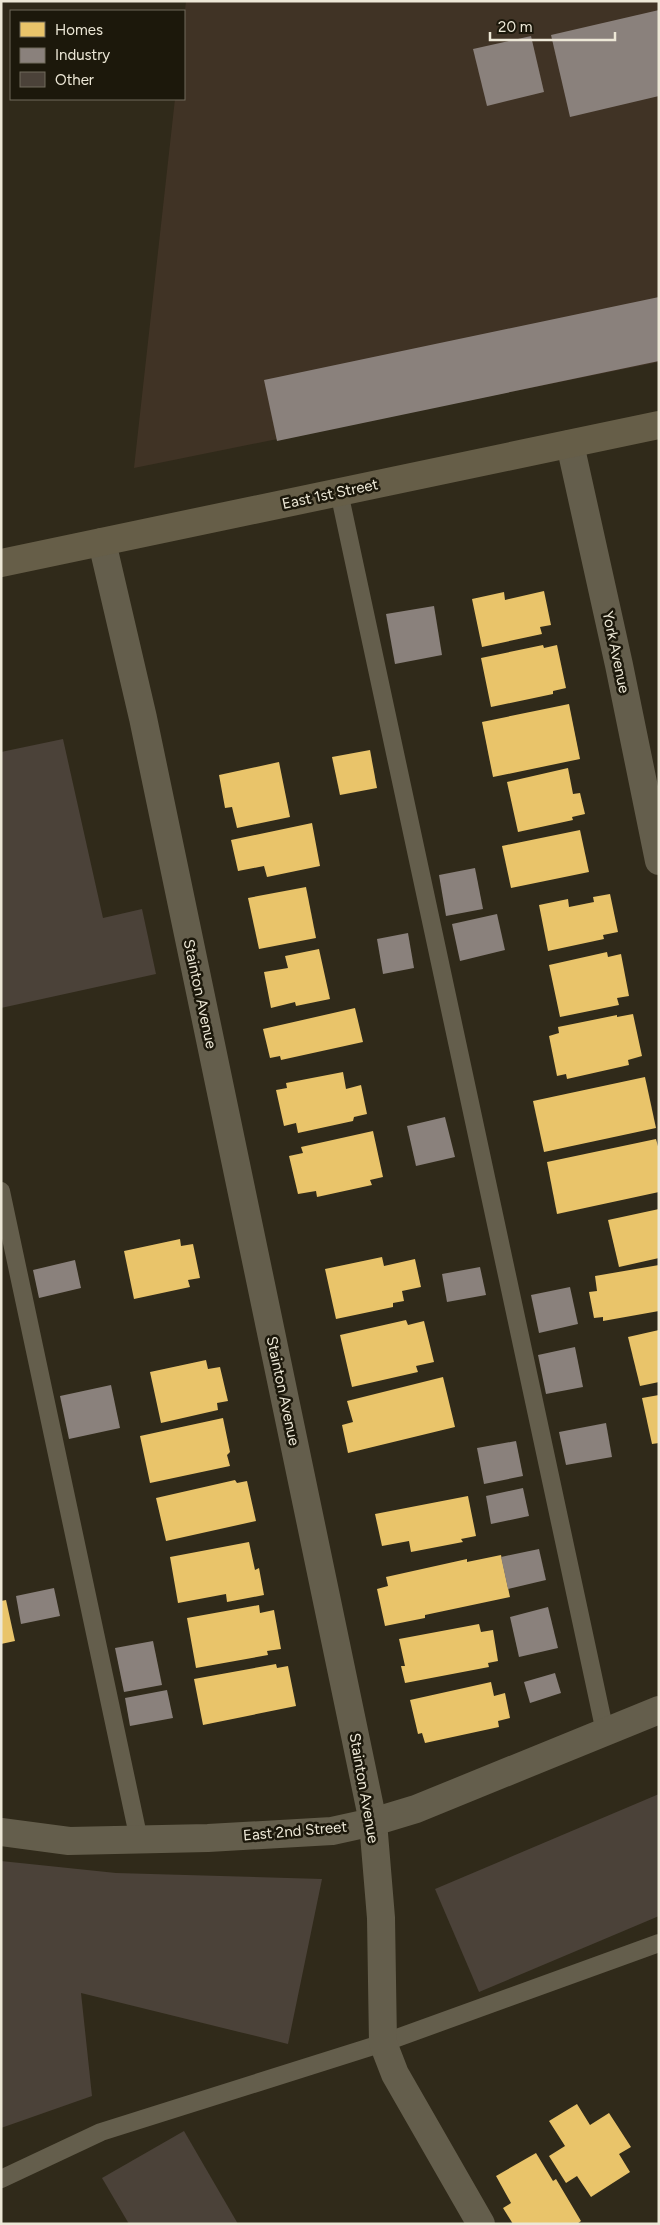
<svg xmlns="http://www.w3.org/2000/svg" width="660" height="2225" viewBox="0 0 660 2225" font-family="Figtree,sans-serif">
  <style>
    .industrial { fill: #403325 }
    .homes { fill: #e9c46a }
    .industry { fill: #8a817c }
    .building { fill: #4b4239 }
    .lines { fill: none; stroke-linecap: round; stroke-linejoin: round }
    .lane { stroke: #645e4c; stroke-width: 18 }
    .street { stroke: #645e4c; stroke-width: 28 }
    .secondary { stroke: #665e48; stroke-width: 28 }
    .labels { text-anchor: middle; stroke-width: 5; stroke-linejoin: round; paint-order: stroke }
    .street-label { font-size: 15px; fill: #ede8d7; stroke: #1c180b }
  </style>
  <rect width="100%" height="100%" fill="#302a1a"/>
  <!-- industrial -->
  <polygon class="industrial" points="186,1 659,1 659,362 134,468 175,99 184,99 184,19"/>
  <!-- homes -->
  <g class="homes">
    <polygon points="544,591 551,625 540,627 542,634 482,647 472,599 504,592 505,600"/>
    <polygon points="543,645 544,648 557,645 566,688 553,691 553,694 491,707 481,658"/>
    <polygon points="569,704 580,759 493,777 482,722"/>
    <polygon points="370,750 377,788 340,795 332,757"/>
    <polygon points="279,762 290,817 237,828 232,807 225,808 219,775"/>
    <polygon points="568,768 573,794 580,793 585,814 572,817 573,820 518,832 507,782"/>
    <polygon points="312,823 320,866 267,877 264,866 238,871 231,840"/>
    <polygon points="580,830 589,872 511,888 502,846"/>
    <polygon points="306,887 316,938 259,949 248,898"/>
    <polygon points="610,894 618,932 603,935 604,939 548,951 539,905 568,899 569,907 594,902 593,897"/>
    <polygon points="319,949 330,999 296,1006 295,1002 271,1008 264,972 288,968 285,956"/>
    <polygon points="607,952 608,957 621,954 629,996 617,998 619,1005 560,1017 549,965"/>
    <polygon points="355,1008 363,1042 281,1060 280,1056 270,1058 263,1029"/>
    <polygon points="633,1014 642,1056 628,1060 629,1065 567,1079 566,1074 557,1076 549,1036 559,1033 558,1027 617,1015 617,1017"/>
    <polygon points="343,1072 346,1089 361,1085 367,1114 354,1117 353,1121 298,1133 296,1123 284,1126 276,1090 287,1088 286,1083"/>
    <polygon points="645,1077 656,1128 544,1152 533,1101"/>
    <polygon points="373,1131 383,1177 370,1180 372,1185 317,1197 316,1191 298,1194 289,1156 303,1153 301,1147"/>
    <polygon points="656,1139 659,1150 659,1192 557,1214 547,1162"/>
    <polygon points="659,1209 659,1258 619,1267 608,1220"/>
    <polygon points="180,1239 181,1246 193,1244 200,1278 188,1280 190,1287 134,1299 124,1251"/>
    <polygon points="382,1257 384,1266 415,1259 421,1287 402,1291 404,1301 393,1303 393,1307 336,1319 325,1269"/>
    <polygon points="659,1265 659,1311 603,1321 603,1317 594,1318 589,1292 597,1291 595,1276"/>
    <polygon points="406,1320 408,1325 424,1321 434,1362 416,1366 418,1372 352,1387 340,1335"/>
    <polygon points="659,1330 659,1382 640,1386 628,1337"/>
    <polygon points="206,1360 208,1369 220,1367 228,1401 217,1403 218,1410 161,1423 150,1372"/>
    <polygon points="443,1377 455,1427 348,1453 342,1425 353,1422 347,1401"/>
    <polygon points="659,1395 659,1443 652,1444 642,1398"/>
    <polygon points="223,1418 230,1452 227,1455 230,1466 150,1483 140,1436"/>
    <polygon points="235,1480 237,1483 247,1481 256,1521 166,1541 156,1498"/>
    <polygon points="468,1496 476,1536 461,1539 463,1542 411,1552 409,1541 382,1546 375,1514"/>
    <polygon points="249,1542 255,1570 259,1568 264,1595 227,1602 226,1594 178,1603 170,1557"/>
    <polygon points="501,1555 510,1597 425,1615 425,1618 385,1626 377,1589 388,1586 386,1577 467,1559 467,1562"/>
    <polygon points="6,1600 15,1641 1,1644 1,1601"/>
    <polygon points="259,1605 260,1613 274,1610 281,1649 267,1651 268,1655 196,1668 187,1618"/>
    <polygon points="479,1624 481,1632 493,1630 498,1661 488,1663 489,1667 405,1683 401,1666 405,1666 399,1639"/>
    <polygon points="276,1664 277,1668 288,1666 296,1706 203,1725 194,1679"/>
    <polygon points="491,1682 494,1696 505,1693 510,1718 498,1721 499,1727 425,1743 422,1733 418,1734 410,1700"/>
    <polygon points="577,2104 590,2125 609,2113 631,2147 619,2154 630,2172 591,2197 577,2176 566,2183 549,2156 565,2146 549,2121"/>
    <polygon points="536,2153 553,2181 556,2179 581,2221 577,2224 513,2224 503,2208 511,2203 496,2176"/>
  </g>
  <!-- industry -->
  <g class="industry">
    <polygon points="659,10 659,96 570,117 551,35"/>
    <polygon points="531,36 544,92 487,106 473,49"/>
    <polygon points="659,297 659,361 277,441 264,380"/>
    <polygon points="434,606 442,655 395,664 386,614"/>
    <polygon points="475,868 483,909 446,916 439,875"/>
    <polygon points="497,914 505,950 460,961 452,924"/>
    <polygon points="408,933 414,968 383,974 377,939"/>
    <polygon points="445,1117 455,1157 416,1166 407,1126"/>
    <polygon points="75,1260 81,1288 39,1298 33,1270"/>
    <polygon points="480,1267 486,1295 447,1302 442,1274"/>
    <polygon points="570,1287 578,1324 539,1333 531,1295"/>
    <polygon points="575,1347 583,1387 546,1394 538,1355"/>
    <polygon points="111,1385 120,1428 69,1439 60,1396"/>
    <polygon points="606,1423 612,1457 566,1465 559,1432"/>
    <polygon points="516,1441 523,1476 484,1484 477,1448"/>
    <polygon points="523,1488 529,1516 491,1524 486,1496"/>
    <polygon points="539,1549 546,1580 508,1589 501,1557"/>
    <polygon points="54,1588 60,1616 21,1624 16,1596"/>
    <polygon points="548,1607 558,1648 519,1657 510,1617"/>
    <polygon points="153,1641 162,1685 124,1692 115,1648"/>
    <polygon points="555,1673 561,1693 530,1703 524,1682"/>
    <polygon points="167,1690 173,1718 130,1726 125,1698"/>
  </g>
  <!-- building -->
  <g class="building">
    <polygon points="63,739 103,918 142,909 156,974 1,1008 1,752"/>
    <polygon points="659,1794 659,1916 479,1992 435,1889"/>
    <polygon points="1,1861 116,1873 322,1879 288,2044 81,1993 92,2096 1,2128"/>
    <polygon points="184,2131 238,2224 129,2224 102,2178"/>
  </g>
  <g class="lines">
    <!-- lane -->
    <g class="lane">
      <polyline points="339,492 605,1732"/>
      <polyline points="1,1191 139,1840"/>
      <polyline points="1,2179 101,2132 383,2043 659,1943"/>
    </g>
    <!-- street -->
    <g class="street">
      <polyline points="570,444 619,665 659,861"/>
      <polyline points="102,542 143,718 373,1822 381,1918 383,2043 395,2074 481,2224"/>
      <polyline points="1,1832 69,1841 208,1838 332,1831 373,1822 416,1809 659,1710"/>
    </g>
    <!-- secondary -->
    <polyline class="secondary" points="1,563 659,425"/>
  </g>
  <g class="labels">
    <!-- street labels -->
    <g class="street-label">
      <text transform="translate(330 494) rotate(-12)" y="5">East 1st Street</text>
      <text transform="translate(616 652) rotate(78)" y="5">York Avenue</text>
      <text transform="translate(200 994) rotate(78)" y="5">Stainton Avenue</text>
      <text transform="translate(283 1391) rotate(78)" y="5">Stainton Avenue</text>
      <text transform="translate(364 1788) rotate(80)" y="5">Stainton Avenue</text>
      <text transform="translate(295 1831) rotate(-5)" y="5">East 2nd Street</text>
    </g>
  </g>
  <!-- border -->
  <rect width="660" height="2225" fill="none" stroke="#ede8d7" stroke-width="5"/>
  <!-- legend -->
  <rect x="10" y="10" width="175" height="90" fill="#1c180b" stroke="#706b5d"/>
  <rect x="20" y="22" width="25" height="15" fill="#e9c46a" stroke="#706b5d"/>
  <text x="55" y="35" font-size="15" fill="#ede8d7">Homes</text>
  <rect x="20" y="48" width="25" height="15" fill="#8a817c" stroke="#706b5d"/>
  <text x="55" y="60" font-size="15" fill="#ede8d7">Industry</text>
  <rect x="20" y="72" width="25" height="15" fill="#4b4239" stroke="#706b5d"/>
  <text x="55" y="85" font-size="15" fill="#ede8d7">Other</text>
  <!-- scale -->
  <path d="M490 32v8h125v-8" fill="none" stroke="#ede8d7" stroke-width="2.5"/>
  <text x="498" y="32" font-size="15" fill="#ede8d7" stroke="#1c180b" stroke-width="4" paint-order="stroke">20 m</text>
</svg>
